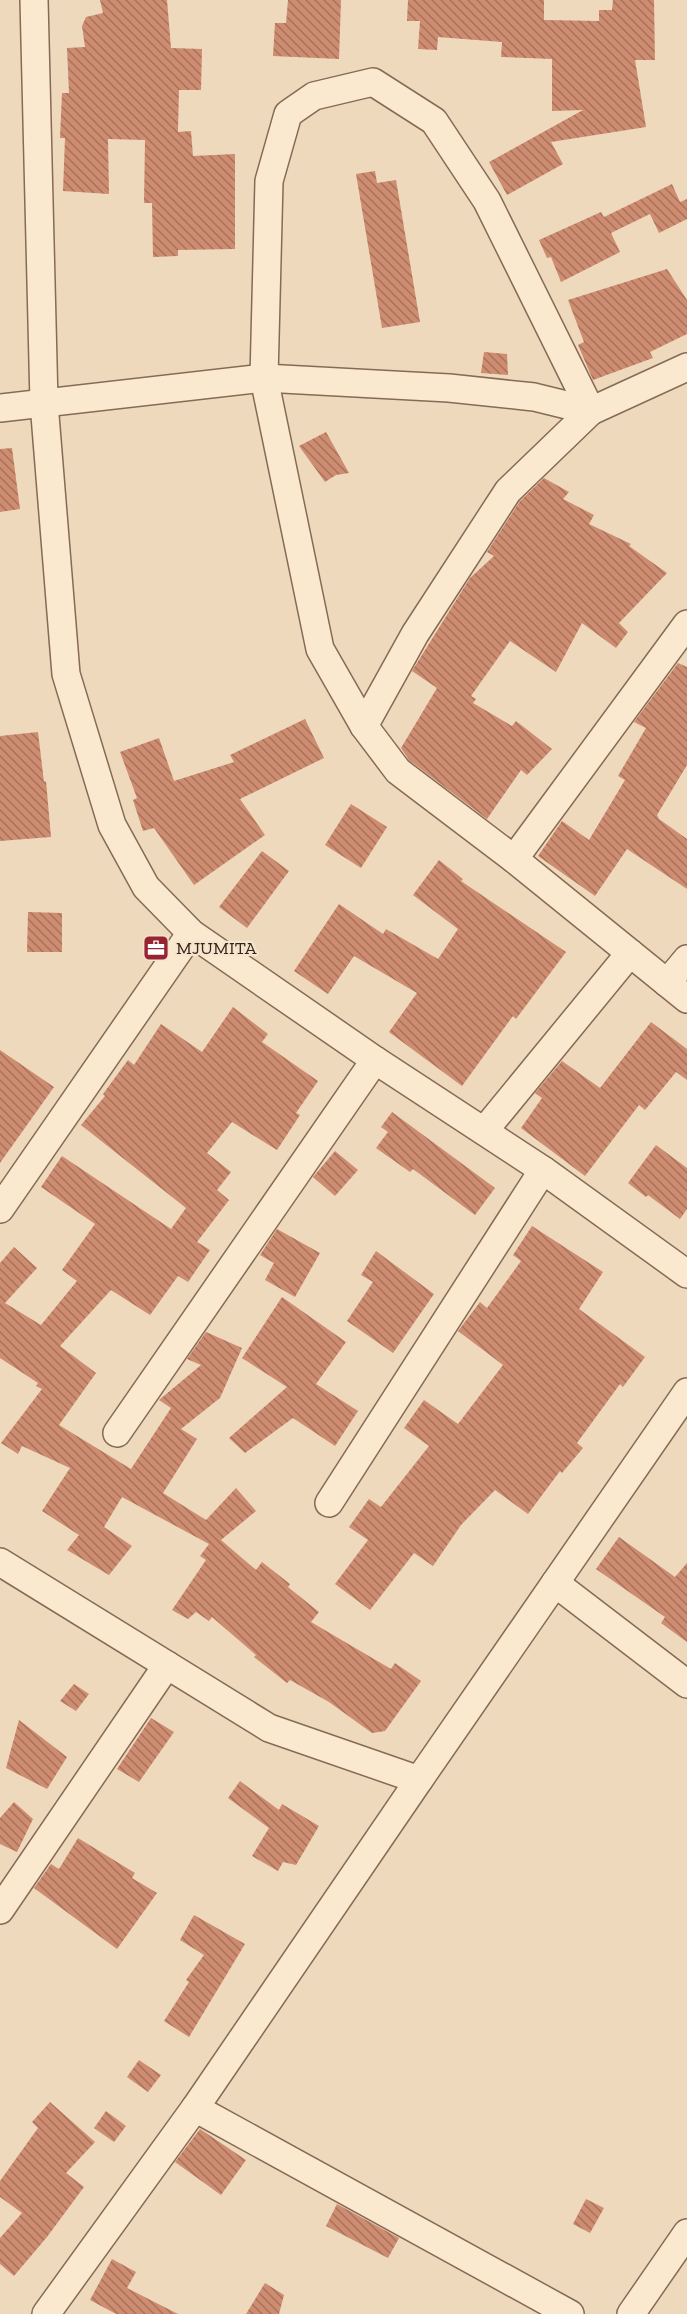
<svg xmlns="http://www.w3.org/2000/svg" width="687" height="2314" viewBox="0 0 687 2314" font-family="'Zilla Slab',serif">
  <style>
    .building { fill: url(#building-back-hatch) }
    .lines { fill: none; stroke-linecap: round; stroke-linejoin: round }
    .minor-casing { stroke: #866a55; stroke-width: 30 }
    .minor { stroke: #fae8cf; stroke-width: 27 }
    .labels { text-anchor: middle; stroke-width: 4.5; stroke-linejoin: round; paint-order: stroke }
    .poi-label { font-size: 18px; fill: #35241b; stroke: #f6e5cc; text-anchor: start }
  </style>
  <defs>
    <pattern id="building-back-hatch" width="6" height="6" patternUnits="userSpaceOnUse" patternTransform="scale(1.5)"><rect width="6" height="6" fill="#ce8c71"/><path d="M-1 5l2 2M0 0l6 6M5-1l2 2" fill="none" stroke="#a8725c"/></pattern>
  </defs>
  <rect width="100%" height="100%" fill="#efd9bc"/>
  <!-- building -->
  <g class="building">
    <polygon points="100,0 167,0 171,48 202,49 201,90 179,90 178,132 191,131 193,156 235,154 235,249 178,250 178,256 153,257 152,203 144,203 145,140 108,139 109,194 63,191 65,138 60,138 62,93 69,93 67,48 85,47 82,26 86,17 103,13"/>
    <polygon points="288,0 341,0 339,59 273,56 275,23 286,23"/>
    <polygon points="408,0 544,0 544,20 599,21 599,10 612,10 613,0 654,0 655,60 635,60 646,127 551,142 563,164 507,195 489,162 583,110 552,111 552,59 501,57 502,42 438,37 437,50 418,49 420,21 407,21"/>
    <polygon points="375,171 377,183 396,180 420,322 382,328 356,174"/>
    <polygon points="672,184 680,202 687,199 687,219 659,233 650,214 611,233 620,252 561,282 551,257 547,258 539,240 601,212 604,217"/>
    <polygon points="667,269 687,300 687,334 650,352 653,358 593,380 578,345 584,342 568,300"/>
    <polygon points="484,352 507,354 508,375 481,373"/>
    <polygon points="326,432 349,473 336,475 325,482 299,446"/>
    <polygon points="12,448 20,509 0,512 0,449"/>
    <polygon points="544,478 569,492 563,499 594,515 589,524 631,544 629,546 667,573 619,623 628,632 616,648 582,623 556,672 510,641 471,696 476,699 473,703 512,726 516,721 552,749 527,775 521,770 487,819 409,760 401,748 437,688 412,671 470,578 494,556 487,552 520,501"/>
    <polygon points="678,663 687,667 687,765 657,815 659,819 687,839 687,889 627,849 595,896 538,856 562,821 589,840 625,780 618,776 646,728 634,722"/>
    <polygon points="305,719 324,758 240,799 265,835 194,885 154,828 143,831 133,800 137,798 120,752 159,738 174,781 234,762 230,755"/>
    <polygon points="38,732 44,782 46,781 51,837 0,841 0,736"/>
    <polygon points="351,804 387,827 361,868 325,845"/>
    <polygon points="262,851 289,871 247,928 219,907"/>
    <polygon points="439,860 463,879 461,881 566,952 516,1019 513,1016 462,1086 389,1032 417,993 354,956 328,994 294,971 339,904 383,934 386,929 438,959 458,929 413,895"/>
    <polygon points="28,912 62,913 62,952 27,952"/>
    <polygon points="233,1007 268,1034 262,1042 318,1081 296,1113 300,1115 277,1150 232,1122 207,1153 231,1172 217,1190 229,1200 197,1242 210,1250 188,1282 178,1276 150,1315 111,1290 60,1346 96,1373 59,1425 131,1469 171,1408 159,1400 201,1365 187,1359 206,1332 242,1348 220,1398 181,1429 197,1439 163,1493 206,1520 236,1488 256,1511 221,1540 256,1570 262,1562 290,1584 288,1587 319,1612 311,1622 391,1669 395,1663 421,1681 385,1731 372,1733 329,1702 290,1680 287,1683 254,1657 256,1655 212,1617 209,1621 196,1612 188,1619 172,1610 206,1560 200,1556 209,1544 122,1497 104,1527 132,1546 109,1575 67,1550 79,1535 42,1511 70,1468 22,1446 18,1454 1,1443 42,1389 36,1386 38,1383 0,1358 0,1263 14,1247 37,1268 5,1303 41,1325 77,1281 62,1270 95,1224 41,1187 62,1156 171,1229 186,1208 81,1125 105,1096 103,1094 128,1060 134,1065 161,1024 202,1052"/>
    <polygon points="651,1022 687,1049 687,1080 676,1072 645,1110 639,1105 585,1176 521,1128 542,1098 535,1093 562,1061 600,1088"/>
    <polygon points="0,1050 54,1087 0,1163"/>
    <polygon points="392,1112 495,1188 475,1215 413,1169 410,1172 376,1148 388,1132 381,1127"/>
    <polygon points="656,1145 687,1168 687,1209 680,1219 648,1195 646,1197 628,1183"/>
    <polygon points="335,1151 358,1170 335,1196 313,1177"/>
    <polygon points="532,1226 603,1272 579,1309 645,1357 623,1387 620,1384 577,1443 583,1448 562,1473 560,1471 528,1514 495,1490 461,1525 433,1566 414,1553 370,1610 335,1584 368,1540 349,1527 369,1499 381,1507 429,1446 404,1428 424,1400 458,1424 503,1365 458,1331 480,1302 487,1308 521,1261 513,1255"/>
    <polygon points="277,1229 320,1253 295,1297 265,1280 274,1263 260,1255"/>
    <polygon points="376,1251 434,1294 393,1353 347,1321 373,1282 361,1275"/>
    <polygon points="282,1297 346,1342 316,1384 358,1411 335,1446 293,1418 245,1453 229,1438 287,1387 242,1358"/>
    <polygon points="619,1537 675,1577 687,1563 687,1642 661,1623 665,1617 596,1569"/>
    <polygon points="74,1684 89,1694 76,1711 60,1701"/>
    <polygon points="151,1718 174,1732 139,1782 117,1769"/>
    <polygon points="19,1720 67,1757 47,1789 6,1768"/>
    <polygon points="240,1781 279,1810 282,1804 319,1826 296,1865 283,1862 278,1871 252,1856 269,1828 228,1798"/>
    <polygon points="14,1802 33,1819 17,1852 0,1844 0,1818"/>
    <polygon points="78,1838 135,1873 132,1878 157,1893 117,1949 34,1888 51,1864 59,1869"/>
    <polygon points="194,1915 245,1944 189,2037 164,2021 189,1982 186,1980 204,1955 180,1940"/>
    <polygon points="139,2060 161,2075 148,2092 127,2077"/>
    <polygon points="50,2102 95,2142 66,2173 84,2187 47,2237 14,2276 0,2264 0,2238 22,2213 0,2197 0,2181 38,2128 32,2122"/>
    <polygon points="106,2111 126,2126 114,2142 94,2128"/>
    <polygon points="200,2129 246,2160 221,2195 175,2162"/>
    <polygon points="586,2199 604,2208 590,2233 573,2224"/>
    <polygon points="337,2204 399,2238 388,2258 326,2226"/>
    <polygon points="112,2259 136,2272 127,2288 178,2314 116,2314 90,2300"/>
    <polygon points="265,2283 284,2295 279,2314 246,2314"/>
  </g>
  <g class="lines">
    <defs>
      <g id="minor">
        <polyline points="34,0 44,403 66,674 112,825 146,887 191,933 375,1060 543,1170 687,1274"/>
        <polyline points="0,408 264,378 449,388 534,397 591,411"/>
        <polyline points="591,411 487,201 434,121 373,82 314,96 288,114 269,181 264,378 320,649 364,726 398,771 514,859 687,999"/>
        <polyline points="364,726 415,634 508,491 591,411 687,367"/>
        <polyline points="514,859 687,624"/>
        <polyline points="667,983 687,959"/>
        <polyline points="484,1131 630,953"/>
        <polyline points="0,1209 191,933"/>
        <polyline points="117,1433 375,1060"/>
        <polyline points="329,1503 543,1170"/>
        <polyline points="0,1562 269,1728 419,1780 687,1392"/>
        <polyline points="555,1583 687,1684"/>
        <polyline points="0,1910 167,1665"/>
        <polyline points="195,2108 570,2314"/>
        <polyline points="46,2314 195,2108 419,1780"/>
        <polyline points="631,2314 687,2233"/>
      </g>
    </defs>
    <!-- minor casing -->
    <use href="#minor" class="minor-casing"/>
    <!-- minor -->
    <use href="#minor" class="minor"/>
  </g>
  <!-- icons -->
  <defs>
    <symbol id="office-square" viewBox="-11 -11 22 22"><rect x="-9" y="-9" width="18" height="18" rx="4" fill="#972433" stroke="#f6e5cc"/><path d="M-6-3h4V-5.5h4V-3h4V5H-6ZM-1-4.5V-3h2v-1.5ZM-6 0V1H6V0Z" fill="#fff"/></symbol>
  </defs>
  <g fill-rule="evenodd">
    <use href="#office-square" x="141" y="933" width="30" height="30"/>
  </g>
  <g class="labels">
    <!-- poi labels -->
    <g class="poi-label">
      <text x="176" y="954">MJUMITA</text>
    </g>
  </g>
</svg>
